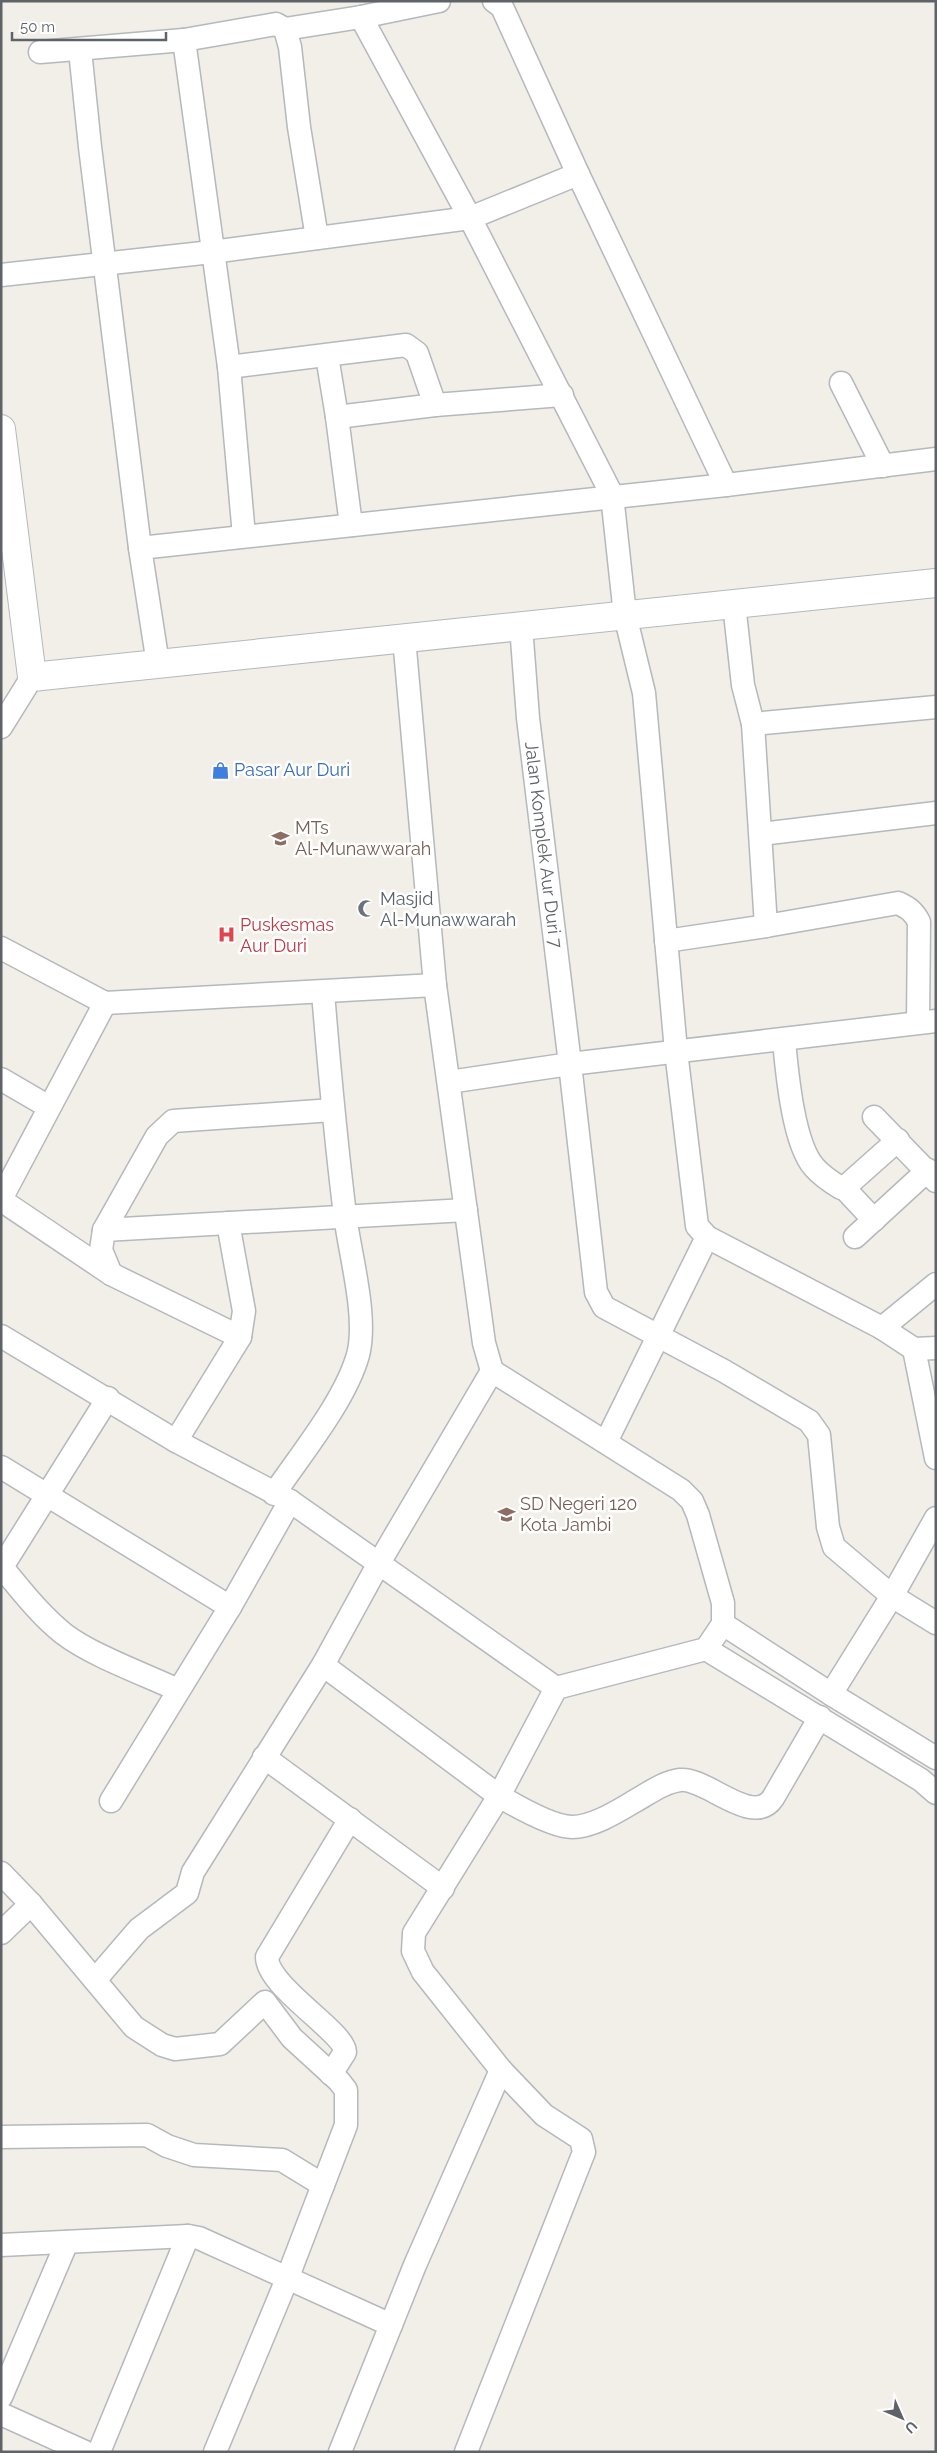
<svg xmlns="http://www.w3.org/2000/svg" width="937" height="2453" viewBox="0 0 937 2453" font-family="Raleway,sans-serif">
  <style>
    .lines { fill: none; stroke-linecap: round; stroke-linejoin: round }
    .minor-casing { stroke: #b5b8bc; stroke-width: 25 }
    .tertiary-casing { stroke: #b5b8bc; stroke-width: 30 }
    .minor { stroke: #fff; stroke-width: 22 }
    .tertiary { stroke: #fff; stroke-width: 28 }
    .labels { text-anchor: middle; stroke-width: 5; stroke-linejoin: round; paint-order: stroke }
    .shop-label { font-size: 18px; fill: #366cbe; stroke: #fff; text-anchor: start }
    .education-label { font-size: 18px; fill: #785e54; stroke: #fff; text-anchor: start }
    .street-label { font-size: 18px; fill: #5f6368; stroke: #fff }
    .worship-label { font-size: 18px; fill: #5b616d; stroke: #fff; text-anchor: start }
    .health-label { font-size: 18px; fill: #be3a42; stroke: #fff; text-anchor: start }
  </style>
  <rect width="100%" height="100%" fill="#f1efe8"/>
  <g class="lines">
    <defs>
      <g id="minor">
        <polyline points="494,1 502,7 578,174 726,485"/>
        <polyline points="361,17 470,218 612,495 625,615 644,693 676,1051 697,1226 707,1237 882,1328 914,1349 936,1458"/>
        <polyline points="285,29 361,17 439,1"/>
        <polyline points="184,40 229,367 244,536"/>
        <polyline points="80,50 90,147 140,548"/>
        <polyline points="40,52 184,40 276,24 285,29 290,47 299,127 317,238"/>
        <polyline points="1,275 212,252 470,218 578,174"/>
        <polyline points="327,356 337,417 351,525"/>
        <polyline points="229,367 406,345 417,353 435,405"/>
        <polyline points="841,383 883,466"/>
        <polyline points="337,417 435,405 562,395"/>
        <path id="s1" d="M521,626L528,718L570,1064L936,1021"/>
        <polyline points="404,638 435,985 484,1343 492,1371 681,1490 692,1501 698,1515 723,1603 723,1624 706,1649 556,1688 499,1796 414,1933 413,1951 423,1972 501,2070 544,2115 581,2139 584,2152 466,2452"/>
        <polyline points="158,664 140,548 726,485 936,459"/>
        <polyline points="753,724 936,707"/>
        <polyline points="1,727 32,677"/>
        <polyline points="761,834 936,813"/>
        <path d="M766,926L898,903C909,908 914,912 919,922L918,1022"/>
        <polyline points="666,941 766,926 753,724 743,685 734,604"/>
        <polyline points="1,948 105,1003 435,985"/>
        <path d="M784,1041C787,1072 793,1143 814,1167C821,1175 831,1182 841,1188H844L898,1140"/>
        <polyline points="1,1079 49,1107"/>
        <polyline points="449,1082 570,1064 596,1292 604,1307 724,1371 809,1421 819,1435 828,1527 834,1547 892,1596 936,1623"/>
        <polyline points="874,1117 936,1181"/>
        <polyline points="844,1188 874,1220"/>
        <polyline points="1,1199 105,1003"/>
        <polyline points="1,1200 111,1274 240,1337 244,1311 228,1223"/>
        <polyline points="104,1230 157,1136 173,1121 333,1110"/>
        <polyline points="855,1237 928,1170"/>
        <polyline points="111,1274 101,1250 104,1230 466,1210"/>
        <polyline points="882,1328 936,1284"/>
        <polyline points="1,1336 176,1441 290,1501 556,1688"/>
        <polyline points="914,1349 936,1348"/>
        <polyline points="176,1441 240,1337"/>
        <polyline points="606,1442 707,1237"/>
        <polyline points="1,1467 230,1607"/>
        <path d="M274,1494C301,1454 345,1401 358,1355C368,1317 350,1255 345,1215C336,1141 329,1067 323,992"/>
        <path d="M1,1566C21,1590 40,1615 64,1634C91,1655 146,1675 178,1690"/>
        <polyline points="2,1567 108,1398"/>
        <polyline points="723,1624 831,1694 936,1758"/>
        <polyline points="706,1649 921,1780 936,1793"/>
        <path d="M323,1665L499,1796C516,1806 553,1827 572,1827C593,1827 618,1811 635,1801C649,1793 664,1782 680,1780C706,1777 753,1828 773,1798L820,1717"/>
        <polyline points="831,1694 892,1596 936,1518"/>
        <polyline points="264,1757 443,1888"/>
        <polyline points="111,1801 230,1607 290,1501"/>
        <polyline points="1,1873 31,1904 134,2027 162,2045 175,2049 220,2044 265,2002 292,2038 339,2081 346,2090 346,2125 287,2279 215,2452"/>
        <polyline points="1,1933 31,1904"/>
        <polyline points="95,1980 139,1929 187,1893 193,1872 323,1665 379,1563 492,1371"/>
        <path d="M331,2074L345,2052C345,2032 267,1987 267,1957L350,1819"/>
        <polyline points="1,2137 147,2135 167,2146 194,2155 282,2160 323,2185"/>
        <polyline points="1,2245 188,2236 199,2238 391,2325"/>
        <polyline points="1,2397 67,2242"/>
        <polyline points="1,2414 85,2452"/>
        <polyline points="99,2452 188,2236"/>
        <polyline points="340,2452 415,2265 501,2070"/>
      </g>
      <polyline id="tertiary" points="1,429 32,677 936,583"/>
    </defs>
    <!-- minor casing -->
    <use href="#minor" class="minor-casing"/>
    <!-- tertiary casing -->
    <use href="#tertiary" class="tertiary-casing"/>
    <!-- minor -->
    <use href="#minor" class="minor"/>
    <!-- tertiary -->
    <use href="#tertiary" class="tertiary"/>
  </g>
  <!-- icons -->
  <defs>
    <symbol id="shop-bare" viewBox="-9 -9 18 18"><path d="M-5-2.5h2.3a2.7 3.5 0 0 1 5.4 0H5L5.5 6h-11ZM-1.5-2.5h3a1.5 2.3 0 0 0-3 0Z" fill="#3f7fe0" stroke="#fff" stroke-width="2.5" paint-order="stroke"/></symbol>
    <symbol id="school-bare" viewBox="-9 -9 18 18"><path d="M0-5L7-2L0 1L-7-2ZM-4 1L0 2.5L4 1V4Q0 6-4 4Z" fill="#8d6e63" stroke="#fff" stroke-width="2.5" paint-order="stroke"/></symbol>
    <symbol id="mosque-bare" viewBox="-9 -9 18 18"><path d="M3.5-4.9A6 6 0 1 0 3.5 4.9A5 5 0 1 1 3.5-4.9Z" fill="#6b7280" stroke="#fff" stroke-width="2.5" paint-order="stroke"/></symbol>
    <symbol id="hospital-bare" viewBox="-9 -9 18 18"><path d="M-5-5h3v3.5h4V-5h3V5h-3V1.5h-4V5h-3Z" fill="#e0444e" stroke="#fff" stroke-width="2.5" paint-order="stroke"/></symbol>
  </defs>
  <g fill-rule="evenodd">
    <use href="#shop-bare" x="208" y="758" width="25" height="25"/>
    <use href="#school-bare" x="268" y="826" width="25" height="25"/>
    <use href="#mosque-bare" x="354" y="896" width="25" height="25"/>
    <use href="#hospital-bare" x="214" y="922" width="25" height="25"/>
    <use href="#school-bare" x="494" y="1502" width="25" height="25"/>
  </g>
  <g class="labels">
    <!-- shop labels -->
    <g class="shop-label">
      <text x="234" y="776">Pasar Aur Duri</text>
    </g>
    <!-- education labels -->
    <g class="education-label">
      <text x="295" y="834">MTs<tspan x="295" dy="21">Al-Munawwarah</tspan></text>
      <text x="520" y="1510">SD Negeri 120<tspan x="520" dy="21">Kota Jambi</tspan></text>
    </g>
    <!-- street labels -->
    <g class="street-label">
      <text dy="6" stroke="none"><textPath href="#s1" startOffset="220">Jalan Komplek Aur Duri 7</textPath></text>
    </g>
    <!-- worship labels -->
    <g class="worship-label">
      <text x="380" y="905">Masjid<tspan x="380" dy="21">Al-Munawwarah</tspan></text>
    </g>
    <!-- health labels -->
    <g class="health-label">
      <text x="240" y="931">Puskesmas<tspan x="240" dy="21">Aur Duri</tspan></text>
    </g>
  </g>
  <!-- border -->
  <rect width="937" height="2453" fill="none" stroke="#5f6368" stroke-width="5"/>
  <!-- north arrow -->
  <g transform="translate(902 2418) rotate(135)" stroke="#ffffff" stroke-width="4" paint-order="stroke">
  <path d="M0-4L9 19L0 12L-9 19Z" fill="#5f6368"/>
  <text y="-8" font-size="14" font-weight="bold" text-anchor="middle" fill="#5f6368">U</text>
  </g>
  <!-- scale -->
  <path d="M12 32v8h154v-8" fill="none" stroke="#5f6368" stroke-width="2.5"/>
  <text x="20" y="32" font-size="15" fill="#5f6368" stroke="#ffffff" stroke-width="4" paint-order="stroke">50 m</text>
</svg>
